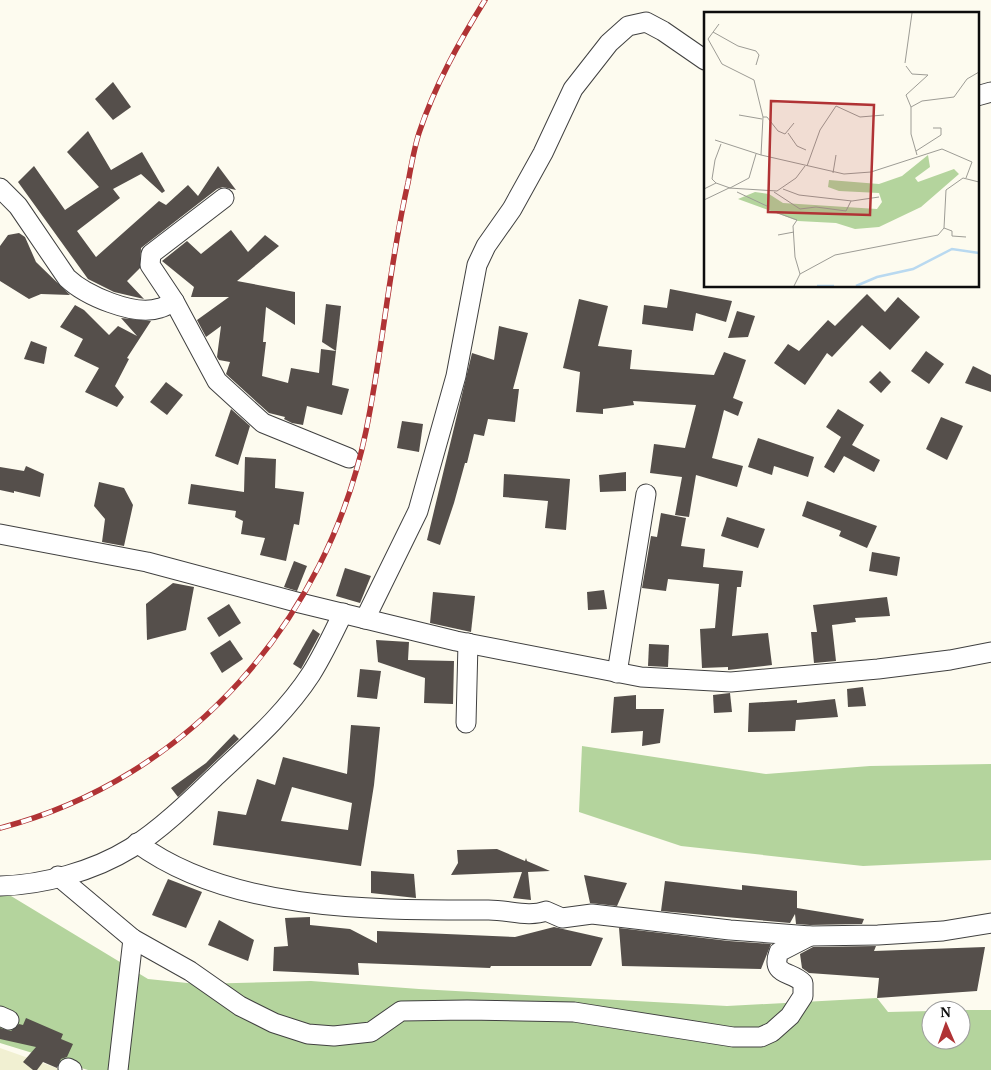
<svg xmlns="http://www.w3.org/2000/svg" width="991" height="1070" viewBox="0 0 991 1070" font-family="'PT Serif',serif">
  <style>
    .farmland { fill: #f1f0d2 }
    .forest { fill: #b4d49d }
    .building { fill: #554f4b; fill-rule: evenodd }
    .lines { fill: none; stroke-linecap: round; stroke-linejoin: round }
    .street-casing { stroke: #404040; stroke-width: 21 }
    .street { stroke: #fff; stroke-width: 19 }
    .rail-casing { stroke: #b03335; stroke-width: 5.5 }
    .rail { stroke: #fff; stroke-width: 4; stroke-dasharray: 11; stroke-linecap: butt }
    .inset-river { fill: none; stroke: #b9d9f0; stroke-width: 2.5 }
    .inset-road { fill: none; stroke: #9d9c95; stroke-width: 1 }
    .view { fill: #b03335; fill-opacity: 0.15; stroke: #b03335; stroke-width: 2.5 }
    .inset-edge { fill: none; stroke: #0d0d0d; stroke-width: 2.5 }
  </style>
  <rect width="100%" height="100%" fill="#fdfbef"/>
  <!-- farmland -->
  <polygon class="farmland" points="0,1048 51,1066 62,1070 0,1070"/>
  <!-- forest -->
  <g class="forest">
    <polygon points="582,746 766,774 870,766 991,764 991,860 863,866 681,846 579,812"/>
    <polygon points="0,895 11,896 148,979 197,984 311,981 419,989 727,1006 877,998 888,1012 931,1011 931,1040 961,1040 961,1010 991,1010 991,1070 88,1070 0,1043"/>
  </g>
  <!-- building -->
  <g class="building">
    <polygon points="113,82 131,107 113,120 95,99"/>
    <polygon points="88,131 111,170 142,152 165,191 162,193 141,174 113,189 120,198 77,231 96,257 159,201 166,205 188,185 198,196 218,166 236,190 223,187 217,189 141,248 140,268 127,281 144,299 114,292 88,279 18,182 34,166 65,210 99,187 67,152"/>
    <polygon points="231,230 248,252 265,235 279,246 237,281 295,292 295,325 266,307 263,342 266,342 262,376 288,383 291,368 319,373 321,349 336,351 332,385 349,389 342,415 307,406 303,425 292,423 284,419 285,417 269,413 226,374 230,362 219,360 217,357 221,326 206,337 197,320 229,297 191,297 194,287 162,261 187,241 201,254"/>
    <polygon points="19,233 25,237 36,262 70,295 41,294 29,299 0,281 0,246 8,235"/>
    <polygon points="670,289 732,301 726,322 696,313 693,331 642,324 644,305 667,308"/>
    <polygon points="867,294 885,312 898,297 920,317 890,350 862,325 832,357 827,353 805,385 774,363 788,344 799,351 828,320 835,326"/>
    <polygon points="579,299 608,306 598,346 632,350 630,369 714,375 724,352 746,360 733,398 743,402 738,416 724,410 712,458 743,466 737,487 696,475 689,517 675,515 682,477 650,473 654,444 685,448 696,405 633,401 634,405 603,409 603,414 576,412 580,372 563,368"/>
    <polygon points="326,304 341,306 336,351 322,342"/>
    <polygon points="75,305 84,310 109,335 118,326 137,336 121,318 151,321 127,358 129,359 115,386 124,397 117,407 85,392 99,368 74,356 83,339 60,327"/>
    <polygon points="737,311 755,316 748,337 728,338"/>
    <polygon points="499,326 528,333 513,389 519,389 515,422 488,419 484,436 474,434 467,463 465,463 454,503 440,545 427,540 472,353 494,360"/>
    <polygon points="31,341 47,347 44,364 24,359"/>
    <polygon points="926,351 944,364 929,384 911,371"/>
    <polygon points="973,366 991,375 991,392 965,383"/>
    <polygon points="880,371 891,382 881,393 869,382"/>
    <polygon points="166,382 183,395 167,415 150,402"/>
    <polygon points="231,409 250,426 238,465 215,456"/>
    <polygon points="838,409 864,425 852,445 880,460 874,472 844,456 834,473 824,467 841,437 826,427"/>
    <polygon points="941,417 963,426 947,460 926,449"/>
    <polygon points="402,421 423,424 419,452 397,448"/>
    <polygon points="758,438 814,457 808,477 774,466 772,475 748,467"/>
    <polygon points="245,457 276,459 275,488 304,492 299,525 294,524 286,561 260,555 265,538 241,534 243,521 235,517 236,511 188,504 191,484 244,492"/>
    <polygon points="26,466 44,474 40,497 14,491 14,493 0,490 0,467 24,471"/>
    <polygon points="626,472 626,491 600,492 599,475"/>
    <polygon points="504,474 570,479 566,530 545,528 548,501 503,497"/>
    <polygon points="99,482 124,488 133,505 124,546 102,542 105,519 94,506"/>
    <polygon points="807,501 877,526 867,548 839,536 841,531 802,516"/>
    <polygon points="661,513 686,518 681,546 705,549 703,567 743,571 741,587 737,587 732,636 768,633 772,665 728,670 728,667 702,668 700,629 715,628 719,584 668,579 666,591 642,588 651,536 657,537"/>
    <polygon points="727,517 765,529 758,548 721,536"/>
    <polygon points="872,552 900,557 897,576 869,571"/>
    <polygon points="294,561 307,566 297,591 284,587"/>
    <polygon points="345,568 371,576 360,603 336,596"/>
    <polygon points="173,583 194,587 186,630 147,640 146,604"/>
    <polygon points="604,590 607,609 588,610 587,592"/>
    <polygon points="433,592 475,596 471,632 430,623"/>
    <polygon points="887,597 890,616 855,618 856,622 832,625 836,661 814,663 811,632 817,632 813,605"/>
    <polygon points="229,604 241,623 219,637 207,618"/>
    <polygon points="313,629 320,634 301,669 293,664"/>
    <polygon points="230,640 243,659 222,673 210,653"/>
    <polygon points="376,640 409,642 408,660 454,661 453,704 424,703 425,678 378,662"/>
    <polygon points="649,644 669,645 668,667 648,666"/>
    <polygon points="360,669 381,671 377,699 357,697"/>
    <polygon points="863,687 866,706 848,707 847,689"/>
    <polygon points="730,693 732,712 714,713 713,695"/>
    <polygon points="636,695 636,709 664,709 660,743 642,746 643,731 611,733 614,697"/>
    <polygon points="835,699 838,717 796,720 795,731 748,732 749,703 797,700 797,703"/>
    <path d="M351,725L380,727L374,785L361,866L213,845L218,811L246,815L257,779L275,785L283,757L347,774ZM292,787L352,803L348,830L281,821Z"/>
    <polygon points="234,734 239,739 178,797 171,788 206,763"/>
    <polygon points="497,849 525,861 526,858 527,861 550,871 528,872 531,900 513,898 522,872 451,875 458,863 457,850"/>
    <polygon points="371,871 414,874 416,898 371,893"/>
    <polygon points="584,875 627,883 617,906 590,903"/>
    <polygon points="168,879 202,892 186,928 152,915"/>
    <polygon points="665,881 742,890 742,885 797,891 797,908 864,919 862,924 810,925 796,924 795,914 790,923 661,911"/>
    <polygon points="310,917 310,925 350,929 377,943 377,931 515,937 554,927 603,938 591,966 491,966 490,968 358,963 359,975 273,971 274,947 288,946 285,918"/>
    <polygon points="219,920 254,940 248,961 208,945"/>
    <polygon points="619,928 729,941 771,944 761,969 622,966"/>
    <polygon points="876,946 874,951 985,947 977,991 877,998 879,978 809,973 802,968 800,954 813,947"/>
    <polygon points="26,1018 63,1034 61,1039 73,1044 67,1057 61,1059 57,1068 43,1062 37,1070 33,1070 23,1062 36,1047 0,1039 0,1028 11,1031 19,1024 23,1025"/>
  </g>
  <g class="lines">
    <defs>
      <g id="street">
        <polyline points="977,96 991,92"/>
        <path d="M0,188L18,206L67,278C85,295 134,317 160,308C165,307 169,304 174,301L150,265L151,254L224,198"/>
        <polyline points="174,301 217,381 263,423 349,458"/>
        <polyline points="0,534 147,562 300,603 456,641 641,677 731,682 878,669 950,660 991,652"/>
        <polyline points="365,619 418,511 456,376 477,265 486,246 512,209 543,153 573,89 609,43 628,26 646,22 663,31 705,60"/>
        <polyline points="617,673 646,494"/>
        <polyline points="466,723 468,643"/>
        <path d="M137,843C231,912 374,910 486,910C506,909 528,918 546,911L562,918L592,914L730,930L810,936L878,935L943,931L991,923"/>
        <path d="M58,876L133,939L190,971L240,1006L274,1023L308,1034L334,1036L371,1032L401,1011L467,1010L574,1012L733,1037H761L772,1032L790,1016L803,996V983C792,971 770,976 779,952L810,936"/>
        <path d="M0,886C43,885 94,871 131,848C160,830 190,801 215,777C249,745 285,714 311,674C323,655 333,634 343,613"/>
        <polyline points="0,1016 9,1020"/>
        <polyline points="68,1068 72,1070"/>
        <polyline points="118,1070 133,939"/>
      </g>
    </defs>
    <!-- street casing -->
    <use href="#street" class="street-casing"/>
    <!-- street -->
    <use href="#street" class="street"/>
    <defs>
      <path id="rail" d="M0,828C189,779 327,620 366,431C383,349 389,265 408,183C411,166 414,149 419,133C435,85 459,42 485,0"/>
    </defs>
    <!-- rail casing -->
    <use href="#rail" class="rail-casing"/>
    <!-- rail -->
    <use href="#rail" class="rail"/>
  </g>
  <!-- overview -->
  <g transform="translate(704 12)">
    <rect width="275" height="275" fill="#fdfbef"/>
    <path d="M224,143L226,155L211,166L214,170L250,157L255,162L217,195L175,215L151,217L132,211L94,209L34,187L51,180L65,182L79,191L173,197L178,190L175,181L135,179L124,175L125,168L175,172L198,164Z" fill="#b4d49d"/>
    <path class="inset-river" d="M113,274H130M152,274L173,265L209,257L248,237L275,241"/>
    <path class="inset-road" d="M15,12L4,27L18,52L50,68L59,105L57,143L140,162L167,160L238,137L268,150L262,166M9,20L34,34L52,39L55,43L52,53M201,51L208,1M202,54L208,62L224,63L202,83L207,95V122L213,143M207,95L218,89L250,85L263,67L275,60M35,103L58,107M59,105H63L74,119L81,122L90,111M84,121L93,134L102,138M11,128L57,143M212,139L237,123V116H229M103,154L116,118L132,94L156,105L180,103M129,161L132,143M12,171L8,167L11,148L17,132M26,176L45,166L52,142M0,177L12,171L26,176M79,177L95,183L148,189L175,185M33,180L65,195M70,180L96,197L112,195L142,199L147,189M0,188L25,176L73,179L92,166L101,154M71,200L93,208L89,214L91,245L96,262M240,216L248,219V224L262,225M74,223L90,220M90,274L96,262L131,243L234,223L240,216L242,178L259,166L275,170"/>
    <path class="view" d="M67,89L170,93L166,203L64,200Z"/>
    <rect width="275" height="275" class="inset-edge"/>
  </g>
  <!-- north arrow -->
  <g transform="translate(946 1025) rotate(358)"><circle r="24" fill="#ffffff" stroke="#9e9e9e"/>
  <path d="M0-4L9 19L0 12L-9 19Z" fill="#b03335"/>
  <text y="-8" font-size="14" font-weight="bold" text-anchor="middle" fill="#0d0d0d">N</text>
  </g>
</svg>
